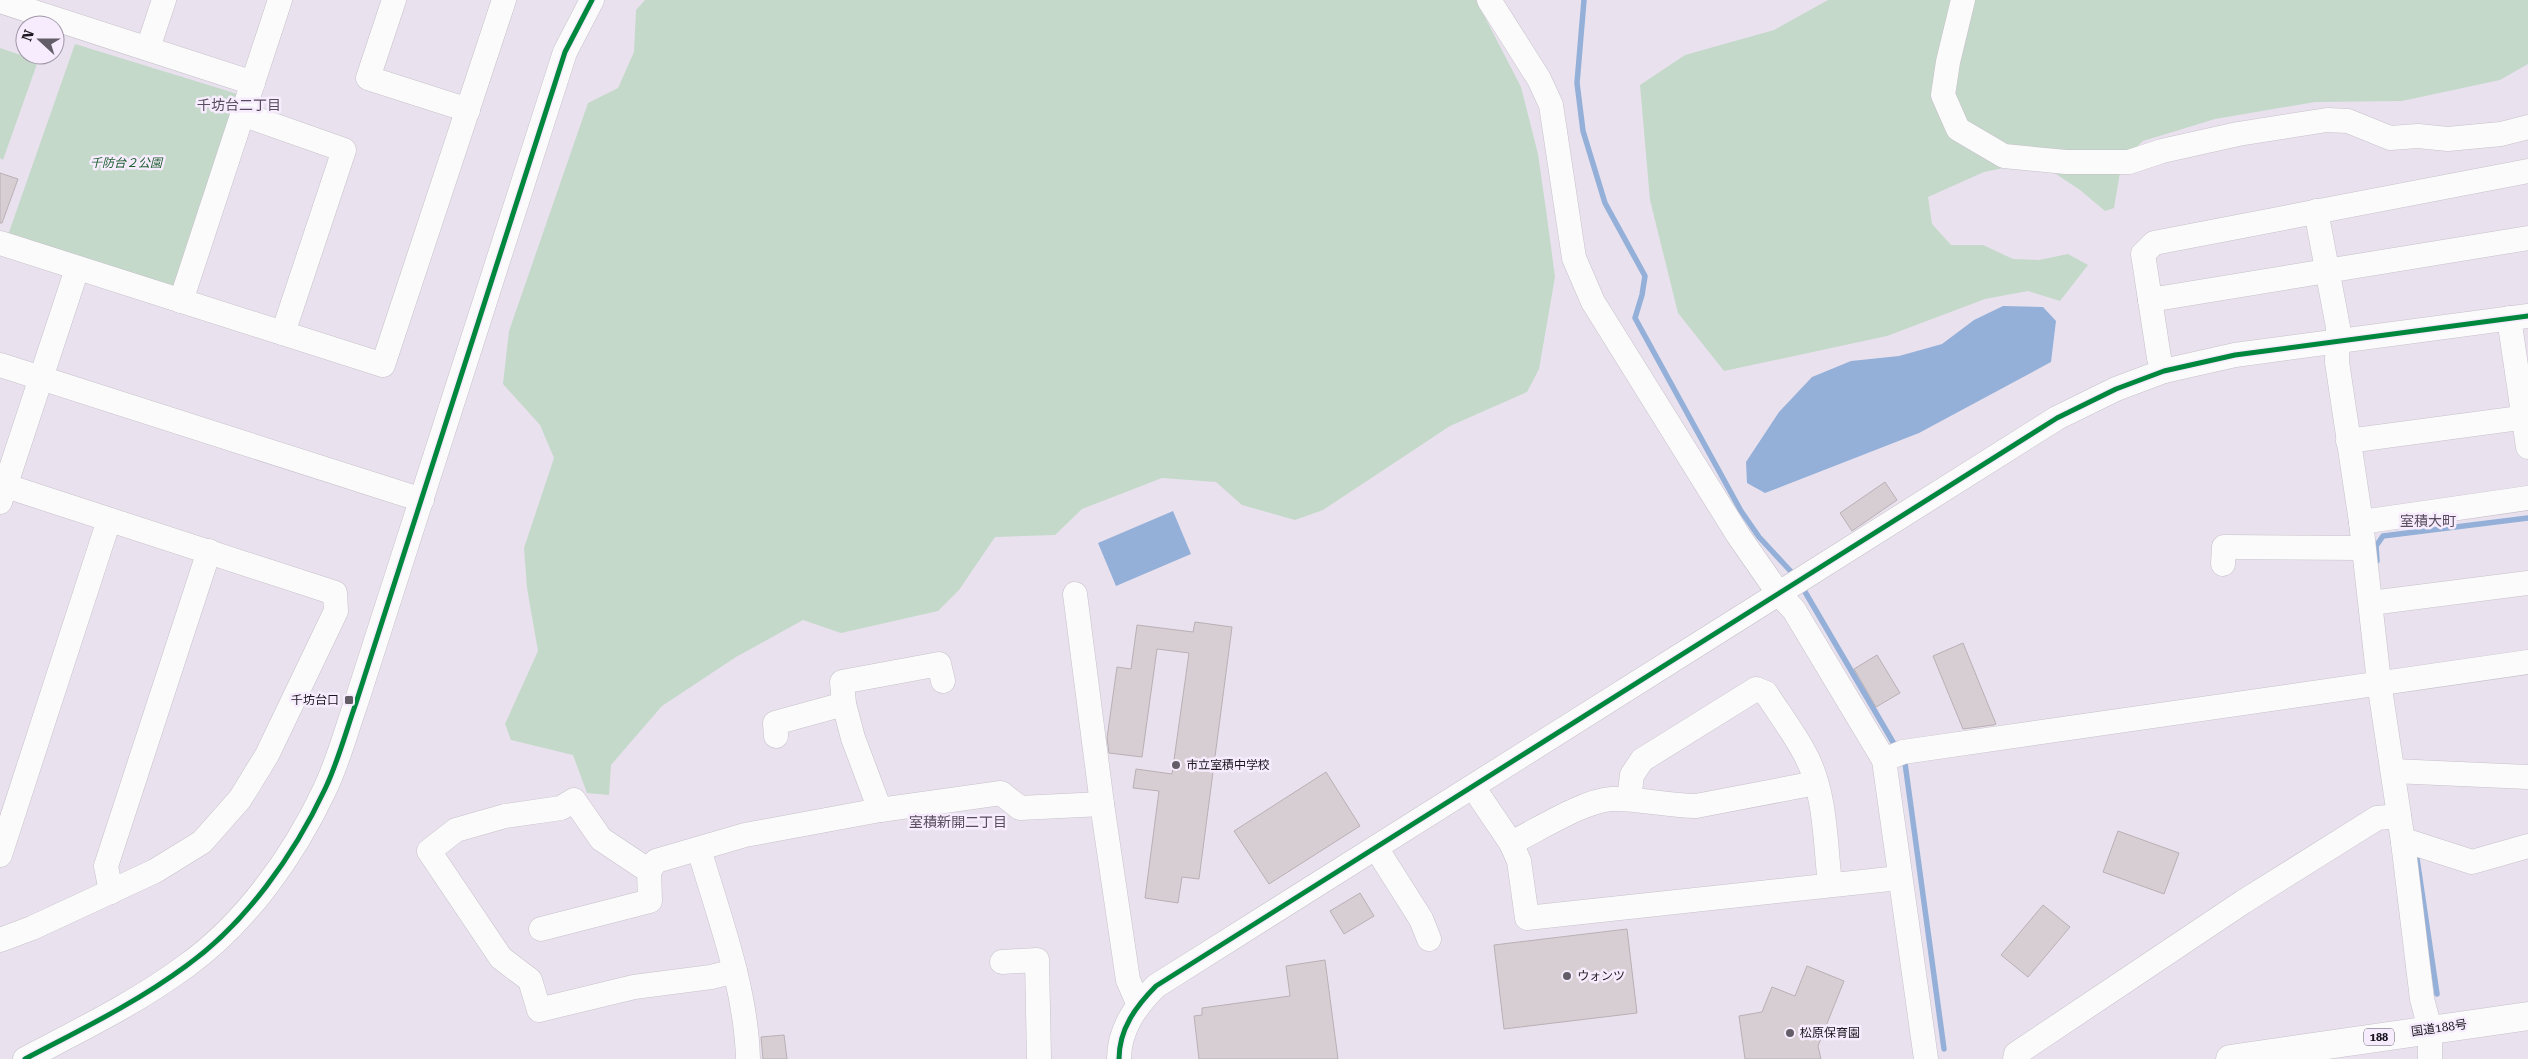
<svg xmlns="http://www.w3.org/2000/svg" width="2528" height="1059" viewBox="0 0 2528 1059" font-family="'Roboto Serif','Noto Sans JP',serif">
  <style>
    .green { fill: #c4d9ca }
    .water { fill: #94b0d9 }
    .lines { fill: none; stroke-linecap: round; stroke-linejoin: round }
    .stream { stroke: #94b0d9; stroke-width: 5.5 }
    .building { fill: #d6ced2; stroke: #b9b0b5 }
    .minor-casing { stroke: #c6c1ca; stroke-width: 25 }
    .highway-casing { stroke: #c6c1ca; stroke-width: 29 }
    .minor { stroke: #fcfbfc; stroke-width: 24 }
    .highway { stroke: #fcfbfc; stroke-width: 28 }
    .cycleway-casing { stroke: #f6ecfd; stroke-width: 8 }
    .cycleway { stroke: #00873e; stroke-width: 5 }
    .poi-dot { fill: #635d67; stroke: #f6ecfd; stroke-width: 2 }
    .labels { text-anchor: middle; stroke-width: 5; stroke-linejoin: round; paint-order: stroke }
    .shield { fill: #f6ecfd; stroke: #5d5661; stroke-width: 1 }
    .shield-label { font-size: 11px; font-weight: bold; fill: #1b161e }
    .park-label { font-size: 12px; font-style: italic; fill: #1f5e30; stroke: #f6ecfd }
    .poi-label { font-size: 12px; fill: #1b161e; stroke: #f6ecfd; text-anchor: start }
    .street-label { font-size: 12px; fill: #1b161e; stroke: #f6ecfd }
    .neighbourhood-label { font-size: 14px; fill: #584d5f; stroke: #f6ecfd }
  </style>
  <rect width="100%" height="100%" fill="#e9e2ee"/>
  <!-- green -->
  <g class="green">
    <polygon points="645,0 1476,0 1521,87 1538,154 1547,217 1555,277 1539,369 1527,392 1450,426 1323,510 1295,520 1242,505 1216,482 1162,478 1082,509 1055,535 995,537 959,590 938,611 841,633 803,620 736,657 662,706 611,765 609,795 587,793 573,755 511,740 505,724 538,651 527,588 524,548 554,458 540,425 503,384 509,331 588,103 618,88 634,52 636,10"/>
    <polygon points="1828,0 2528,0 2528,64 2500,80 2402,101 2315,102 2215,119 2143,141 2122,161 2114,208 2105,211 2080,190 2056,174 2023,164 1984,172 1928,197 1932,224 1951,245 1983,245 2013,259 2039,260 2068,254 2088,265 2060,301 2028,291 1985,299 1887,336 1724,371 1678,313 1650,200 1640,85 1685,55 1774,30"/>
    <polygon points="75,44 241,95 175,288 8,235"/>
    <polygon points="0,48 38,61 3,160 0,158"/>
  </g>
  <!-- water -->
  <g class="water">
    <polygon points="2003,306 2043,307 2056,321 2051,362 1919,433 1765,493 1747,483 1746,462 1779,412 1812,377 1851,361 1899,356 1942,344 1974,320"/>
    <polygon points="1173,511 1191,554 1116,586 1098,543"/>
  </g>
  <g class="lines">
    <!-- stream -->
    <g class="stream">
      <polyline points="1584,0 1577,83 1583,131 1605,203 1645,276 1642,295 1635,318 1741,511 1759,537 1796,577"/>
      <polyline points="2377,561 2376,546 2383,536 2528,518"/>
      <polyline points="1801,585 1897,749"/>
      <polyline points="1902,757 1905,763 1944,1049"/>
      <polyline points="2416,852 2437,994"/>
    </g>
  </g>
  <!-- building -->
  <g class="building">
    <polygon points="0,173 18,179 2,223 0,223"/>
    <polygon points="1885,482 1897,500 1852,531 1840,513"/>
    <polygon points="1195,622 1232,627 1199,879 1182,877 1178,903 1145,898 1159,791 1133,788 1136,769 1172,774 1189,653 1157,649 1142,757 1109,753 1107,738 1117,667 1131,669 1137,625 1193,632"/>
    <polygon points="1963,643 1996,724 1993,725 1963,729 1933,656"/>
    <polygon points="1877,655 1900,693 1876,707 1854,669"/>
    <polygon points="1326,772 1360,826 1269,884 1234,831"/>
    <polygon points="2118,831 2179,853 2164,894 2103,872"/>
    <polygon points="1360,893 1374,916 1344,934 1330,911"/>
    <polygon points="2043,905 2070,927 2028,977 2001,955"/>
    <polygon points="1627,929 1637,1013 1504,1029 1494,945"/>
    <polygon points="1325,960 1338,1059 1199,1059 1194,1016 1202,1015 1202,1008 1290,996 1286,966"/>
    <polygon points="1807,966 1844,981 1818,1046 1821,1059 1745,1059 1739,1016 1762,1012 1772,987 1795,996"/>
    <polygon points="784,1035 787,1059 763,1059 761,1037"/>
  </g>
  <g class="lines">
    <defs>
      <g id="minor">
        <polyline points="394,0 368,78 468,110"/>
        <polyline points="1489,0 1539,79 1551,105 1574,258 1593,302 1738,535 1779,594 1794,610 1884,760 1926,1059"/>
        <polyline points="1963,0 1948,62 1943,95 1958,129 2004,156 2066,162 2129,162 2162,151 2238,134 2327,120 2348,121 2390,138 2418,136 2448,139 2501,134 2528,127"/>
        <polyline points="0,1 253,83"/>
        <polyline points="148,48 164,0"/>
        <polyline points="242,114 344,150 283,333"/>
        <polyline points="2316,211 2338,327 2337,362 2361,522 2379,682 2403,842 2422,999 2430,1029 2430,1059"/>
        <polyline points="0,243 383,365 504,0"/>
        <polyline points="2150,300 2528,238"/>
        <polyline points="181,301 280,0"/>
        <polyline points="2509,318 2528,447"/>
        <polyline points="0,365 422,500"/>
        <polyline points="2164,371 2159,358 2143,254 2154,243 2528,171"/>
        <polyline points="2348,441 2528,417"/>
        <polyline points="0,484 335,593 336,611 267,755 240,799 202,842 155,871 32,928 0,940"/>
        <polyline points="0,502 77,269"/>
        <polyline points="2361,522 2528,498"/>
        <polyline points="2223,564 2224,547 2363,548"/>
        <polyline points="1075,594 1102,804 1128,980 1138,1003"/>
        <polyline points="2371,603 2528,583"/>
        <polyline points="776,736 775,723 844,704"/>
        <polyline points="1884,760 1903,752 2528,662"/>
        <polyline points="2393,771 2528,777"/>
        <polyline points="1473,787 1511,843 1519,861 1527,918 1899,878"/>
        <path d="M1629,799L1632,775L1642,760L1756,689L1766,693C1779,713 1793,732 1804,752C1826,791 1825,841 1830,885"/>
        <polyline points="880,810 853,738 844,704 842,682 939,664 943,681"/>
        <polyline points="2403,842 2410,842 2472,862 2528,846"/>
        <path d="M1511,843C1538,830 1583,801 1611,799C1639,798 1667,806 1696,806L1816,783"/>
        <polyline points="1376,848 1421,919 1429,939"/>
        <path d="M699,849C719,917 746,987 748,1059"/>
        <polyline points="0,855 109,520"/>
        <polyline points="649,871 601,839 574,800 561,808 505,816 456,830 429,851 501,958 530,980 539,1010 634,987 711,977 735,971"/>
        <polyline points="111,892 106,866 209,551"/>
        <polyline points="541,929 650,901 649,871 656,861 745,835 880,810 1001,793 1020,808 1102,804"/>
        <polyline points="1002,962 1037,960 1039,1059"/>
        <path d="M25,1059C80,1030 136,1003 186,966C246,923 294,855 325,789C338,762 346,731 356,703L565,52L592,0"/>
        <path d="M1119,1059C1119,1029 1136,1006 1156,986L2057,418L2116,389L2164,371L2235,355L2528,316"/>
        <polyline points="2015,1059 2016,1054 2243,902 2377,818 2399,816"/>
      </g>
      <polyline id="highway" points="2230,1059 2528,1016"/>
    </defs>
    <!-- minor casing -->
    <use href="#minor" class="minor-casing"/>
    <!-- highway casing -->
    <use href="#highway" class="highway-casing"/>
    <!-- minor -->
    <use href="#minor" class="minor"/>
    <!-- highway -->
    <use href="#highway" class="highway"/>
    <defs>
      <g id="cycleway">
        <path d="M25,1059C80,1030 136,1003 186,966C246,923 294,855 325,789C338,762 346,731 356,703L565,52L592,0"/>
        <path d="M1119,1059C1119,1029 1136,1006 1156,986L2057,418L2116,389L2164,371L2235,355L2528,316"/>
      </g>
    </defs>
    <!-- cycleway casing -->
    <use href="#cycleway" class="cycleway-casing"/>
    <!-- cycleway -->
    <use href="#cycleway" class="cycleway"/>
  </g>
  <!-- markers -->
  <g class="poi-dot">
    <rect x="344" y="695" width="10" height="10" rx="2.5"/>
    <circle cx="1176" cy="765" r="5"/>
    <circle cx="1567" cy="976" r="5"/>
    <circle cx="1790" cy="1033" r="5"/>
  </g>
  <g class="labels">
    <!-- shield labels -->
    <rect class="shield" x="2364" y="1028.5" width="30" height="17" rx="4"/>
    <g class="shield-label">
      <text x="2379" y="1041">188</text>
    </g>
    <!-- park labels -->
    <g class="park-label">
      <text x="126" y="167">千防台２公園</text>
    </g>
    <!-- poi labels -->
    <g class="poi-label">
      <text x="339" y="704" text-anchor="end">千坊台口</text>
      <text x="1186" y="769">市立室積中学校</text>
      <text x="1577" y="980">ウォンツ</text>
      <text x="1800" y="1037">松原保育園</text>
    </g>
    <!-- street labels -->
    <g class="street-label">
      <text transform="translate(2439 1028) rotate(-8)" y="4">国道188号</text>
    </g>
    <!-- neighbourhood labels -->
    <g class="neighbourhood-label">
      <text x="239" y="110">千坊台二丁目</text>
      <text x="2428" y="526">室積大町</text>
      <text x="958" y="827">室積新開二丁目</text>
    </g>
  </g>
  <!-- north arrow -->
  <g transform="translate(40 40) rotate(291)"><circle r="24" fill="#f6ecfd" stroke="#9e96a4"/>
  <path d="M0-4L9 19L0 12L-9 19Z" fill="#635d67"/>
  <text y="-8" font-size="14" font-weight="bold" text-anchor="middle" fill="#1b161e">N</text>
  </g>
</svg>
